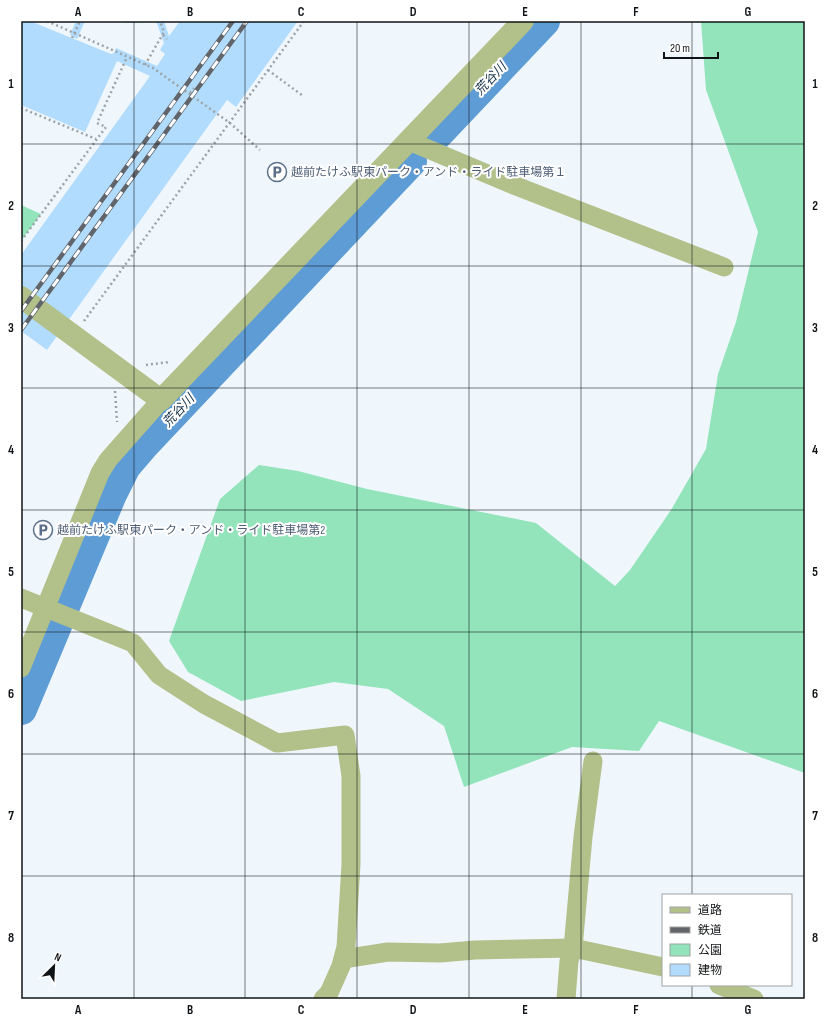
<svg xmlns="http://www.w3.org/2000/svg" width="826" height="1020" viewBox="0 0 826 1020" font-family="'Sofia Sans Condensed','Noto Sans JP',sans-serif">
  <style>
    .green { fill: #93e4bb }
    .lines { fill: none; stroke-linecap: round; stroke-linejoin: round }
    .river { stroke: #5e9cd5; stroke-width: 32 }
    .building { fill: #b1dcfd }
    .path { stroke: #9da4a8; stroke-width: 2.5; stroke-dasharray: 2 3; stroke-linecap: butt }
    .minor { stroke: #b2c08a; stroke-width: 19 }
    .tertiary { stroke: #b2c08a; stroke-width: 22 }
    .rail-casing { stroke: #616569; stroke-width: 4.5 }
    .rail { stroke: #fff; stroke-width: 3; stroke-dasharray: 9; stroke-linecap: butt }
    .grid { fill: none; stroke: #111416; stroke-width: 1; stroke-opacity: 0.55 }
    .labels { text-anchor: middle; stroke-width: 4; stroke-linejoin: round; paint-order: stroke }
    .service-label { font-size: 12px; fill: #4e5e75; stroke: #fff; text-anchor: start }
    .water-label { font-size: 13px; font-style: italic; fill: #132e46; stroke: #fff }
    .neatline { fill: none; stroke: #111416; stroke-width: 1.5 }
    .grid-label { font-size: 13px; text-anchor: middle; font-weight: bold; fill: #111416 }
  </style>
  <rect width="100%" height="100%" fill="#eff7fd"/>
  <!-- green -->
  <g class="green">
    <polygon points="701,21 805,21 805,773 659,721 639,751 572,747 464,787 444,726 388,689 334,682 241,701 188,672 169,641 220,499 259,465 298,471 367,489 536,523 615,586 630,570 671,510 706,449 718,374 736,322 758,232 706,90"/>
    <polygon points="21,205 41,214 21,241"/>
  </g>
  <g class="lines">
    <!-- river -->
    <g class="river">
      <polyline points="436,135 544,21"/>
      <polyline points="21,709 111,494 125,466 143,445 411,161"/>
    </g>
  </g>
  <!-- building -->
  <g class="building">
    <polygon points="21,21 30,21 111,54 114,53 116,48 157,66 165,54 160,50 164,43 156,21 164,21 169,36 180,21 298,21 236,107 227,100 47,350 21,331 21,255 150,76 117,61 85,132 21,105"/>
    <polygon points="76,21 85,21 77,39 70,35"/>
    <polygon points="120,21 149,21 149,22 126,23"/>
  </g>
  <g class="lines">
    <!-- path -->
    <g class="path">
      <polyline points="47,21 153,68 230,123 260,150"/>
      <polyline points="163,35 167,39"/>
      <polyline points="72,38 80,21"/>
      <polyline points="145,65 164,32 160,21"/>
      <polyline points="268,70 303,96"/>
      <polyline points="190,93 194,88"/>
      <polyline points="21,108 96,139"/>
      <polyline points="21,241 106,127 97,123 127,57"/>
      <polyline points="84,321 304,21"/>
      <polyline points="146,365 169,362"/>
      <polyline points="115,391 117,422"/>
    </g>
    <!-- minor -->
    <g class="minor">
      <polyline points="409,141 516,186 724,267"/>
      <polyline points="21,598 133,643 159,675 204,704 277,743 345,735 351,776 351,864 346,947 341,966 329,993 323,999"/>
      <polyline points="21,668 100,473 108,460 161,400"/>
      <polyline points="343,959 388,952 440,953 475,950 573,948 663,967"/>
      <polyline points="719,985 754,999"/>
      <polyline points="566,999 569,961 573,948 583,837 593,761"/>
    </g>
    <!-- tertiary -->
    <polyline class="tertiary" points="21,297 161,400 523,21"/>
    <defs>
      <g id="rail">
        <polyline points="21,311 233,21"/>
        <polyline points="21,330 247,21"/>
      </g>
    </defs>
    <!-- rail casing -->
    <use href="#rail" class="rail-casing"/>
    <!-- rail -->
    <use href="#rail" class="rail"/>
  </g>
  <!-- grid -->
  <path class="grid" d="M134,21V999M245,21V999M357,21V999M469,21V999M581,21V999M692,21V895M21,144H805M21,266H805M21,388H805M21,510H805M21,632H805M21,754H805M21,876H805M692,985V999"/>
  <!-- icons -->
  <defs>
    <symbol id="parking-ring" viewBox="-11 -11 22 22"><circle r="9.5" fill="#fff" stroke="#5c6f8a" stroke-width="1.5"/><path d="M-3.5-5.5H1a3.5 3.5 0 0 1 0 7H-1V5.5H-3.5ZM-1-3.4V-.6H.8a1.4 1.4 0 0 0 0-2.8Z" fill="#5c6f8a"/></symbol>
  </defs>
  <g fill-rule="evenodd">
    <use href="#parking-ring" x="266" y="161" width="22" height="22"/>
    <use href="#parking-ring" x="32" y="519" width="22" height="22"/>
  </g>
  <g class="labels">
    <!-- service labels -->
    <g class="service-label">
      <text x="291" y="176">越前たけふ駅東パーク・アンド・ライド駐車場第１</text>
      <text x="57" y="534">越前たけふ駅東パーク・アンド・ライド駐車場第2</text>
    </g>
    <!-- water labels -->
    <g class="water-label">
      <text transform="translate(490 78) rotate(-47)" y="5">荒谷川</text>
      <text transform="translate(178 410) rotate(-47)" y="5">荒谷川</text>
    </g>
  </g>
  <!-- border -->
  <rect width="826" height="1020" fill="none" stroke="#ffffff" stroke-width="44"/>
  <!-- legend -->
  <rect x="662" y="894" width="130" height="92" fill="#ffffff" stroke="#a0a1a2"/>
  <rect x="670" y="907" width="20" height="6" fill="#b2c08a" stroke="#a0a1a2"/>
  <text x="698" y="914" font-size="12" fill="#111416">道路</text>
  <rect x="670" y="927" width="20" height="6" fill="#616569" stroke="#a0a1a2"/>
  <text x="698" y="934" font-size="12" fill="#111416">鉄道</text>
  <rect x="670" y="944" width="20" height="12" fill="#93e4bb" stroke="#a0a1a2"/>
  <text x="698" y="954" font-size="12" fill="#111416">公園</text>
  <rect x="670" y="964" width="20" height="12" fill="#b1dcfd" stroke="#a0a1a2"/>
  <text x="698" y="974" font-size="12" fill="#111416">建物</text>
  <!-- north arrow -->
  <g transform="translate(54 966) rotate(24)" stroke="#ffffff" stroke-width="3" paint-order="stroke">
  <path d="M0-3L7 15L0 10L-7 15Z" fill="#111416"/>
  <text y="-6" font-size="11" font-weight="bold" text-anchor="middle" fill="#111416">N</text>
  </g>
  <!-- scale -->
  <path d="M664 52v6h54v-6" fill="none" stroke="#111416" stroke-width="2"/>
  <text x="670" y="52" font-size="12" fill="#111416" stroke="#ffffff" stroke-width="3" paint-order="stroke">20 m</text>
  <rect x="22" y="22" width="782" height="976" class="neatline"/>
  <g class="grid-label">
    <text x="78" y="16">A</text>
    <text x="190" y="16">B</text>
    <text x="301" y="16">C</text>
    <text x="413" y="16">D</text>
    <text x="525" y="16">E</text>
    <text x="636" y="16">F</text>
    <text x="748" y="16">G</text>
    <text x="11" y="88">1</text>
    <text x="815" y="88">1</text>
    <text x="11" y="210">2</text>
    <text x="815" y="210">2</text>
    <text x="11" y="332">3</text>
    <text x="815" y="332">3</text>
    <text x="11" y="454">4</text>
    <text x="815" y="454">4</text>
    <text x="11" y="576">5</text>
    <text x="815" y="576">5</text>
    <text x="11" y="698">6</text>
    <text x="815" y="698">6</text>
    <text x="11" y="820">7</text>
    <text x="815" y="820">7</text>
    <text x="11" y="942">8</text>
    <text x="815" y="942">8</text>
    <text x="78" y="1014">A</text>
    <text x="190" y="1014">B</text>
    <text x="301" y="1014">C</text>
    <text x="413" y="1014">D</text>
    <text x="525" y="1014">E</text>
    <text x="636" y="1014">F</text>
    <text x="748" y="1014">G</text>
  </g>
</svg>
